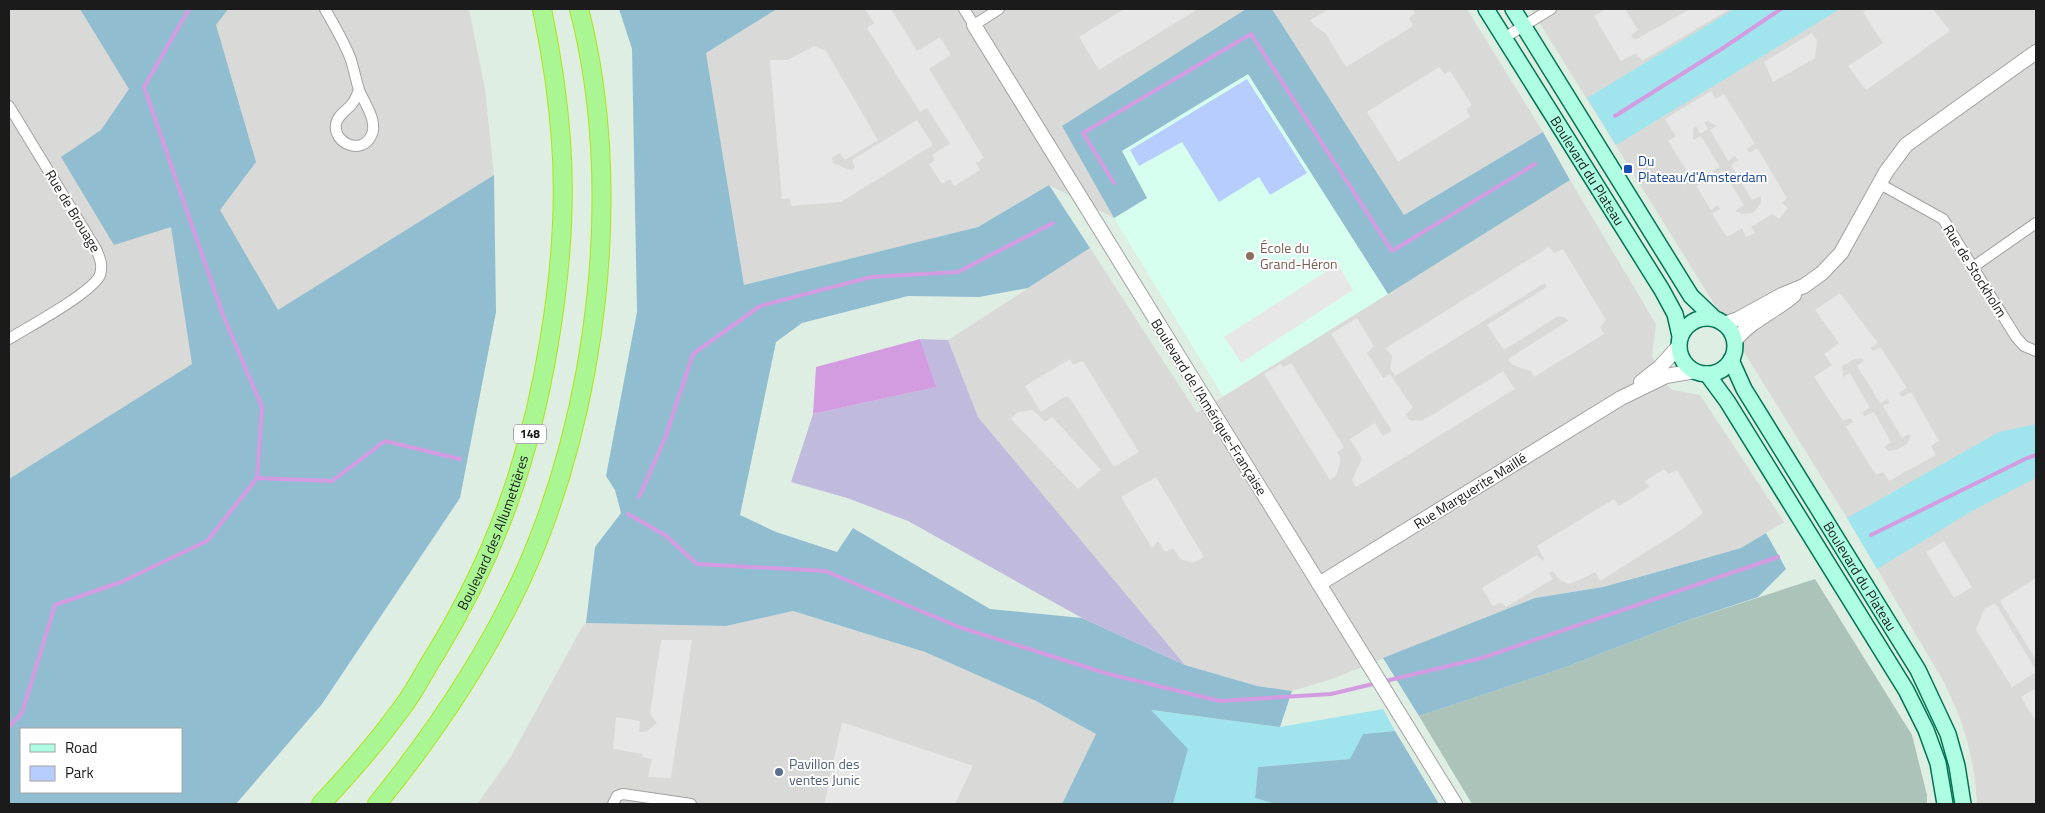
<svg xmlns="http://www.w3.org/2000/svg" width="2045" height="813" viewBox="0 0 2045 813" font-family="'Titillium Web',sans-serif">
  <style>
    .residential { fill: #d9d9d8 }
    .education { fill: #d7ffef }
    .construction { fill: #abc3b9 }
    .grass { fill: #a0e5ed }
    .forest { fill: #91bdd1; fill-rule: evenodd }
    .wetland { fill: #c0bbdd }
    .park { fill: #b7cdfe }
    .parking { fill: #e7e7e7; fill-rule: evenodd }
    .water { fill: #d49ce0 }
    .lines { fill: none; stroke-linecap: round; stroke-linejoin: round }
    .stream { stroke: #d49ce0; stroke-width: 4 }
    .minor-casing { stroke: #a2a2a2; stroke-width: 12 }
    .tertiary-casing { stroke: #a2a2a2; stroke-width: 16 }
    .secondary-casing { stroke: #007453; stroke-width: 18 }
    .trunk-casing { stroke: #aee316; stroke-width: 20 }
    .minor { stroke: #fff; stroke-width: 10 }
    .tertiary { stroke: #fff; stroke-width: 14 }
    .secondary { stroke: #adfee2; stroke-width: 15 }
    .trunk { stroke: #aaf693; stroke-width: 18 }
    .transit-dot { fill: #1a4fb4; stroke: #fff; stroke-width: 2 }
    .education-dot { fill: #8d6e63; stroke: #fff; stroke-width: 2 }
    .service-dot { fill: #5c6f8a; stroke: #fff; stroke-width: 2 }
    .labels { text-anchor: middle; stroke-width: 4; stroke-linejoin: round; paint-order: stroke }
    .shield { fill: #fff; stroke: #5f5f5f; stroke-width: 1 }
    .shield-label { font-size: 12px; font-weight: bold; fill: #1b1b1b }
    .transit-label { font-size: 14px; fill: #164399; stroke: #fff; text-anchor: start }
    .street-label { font-size: 14px; fill: #1b1b1b; stroke: #fff }
    .education-label { font-size: 14px; fill: #785e54; stroke: #fff; text-anchor: start }
    .service-label { font-size: 14px; fill: #4e5e75; stroke: #fff; text-anchor: start }
  </style>
  <rect width="100%" height="100%" fill="#dfeee3"/>
  <!-- residential -->
  <g class="residential">
    <polygon points="9,9 469,9 485,89 494,175 9,479"/>
    <polygon points="777,9 1246,9 1062,126 1114,218 1049,185 978,227 744,285 706,53"/>
    <polygon points="1272,9 1467,9 1543,132 1404,215"/>
    <polygon points="1531,9 2036,9 2036,804 1977,804 1975,778 1969,748 1960,718 1945,684 1847,518"/>
    <polygon points="1570,180 1656,324 1652,356 1668,386 1673,390 1700,395 1784,522 1741,548 1603,587 1535,598 1332,679 1292,691 1257,686 1185,665 978,417 948,340 1090,248 1197,413"/>
    <polygon points="793,611 925,652 1036,701 1096,734 1062,804 477,804 510,758 581,629 586,623 726,626"/>
  </g>
  <!-- education -->
  <polygon class="education" points="1248,74 1388,294 1223,396 1114,218 1147,198 1121,151"/>
  <!-- construction -->
  <polygon class="construction" points="1815,579 1912,735 1927,795 1927,804 1472,804 1419,716 1563,668 1683,622"/>
  <!-- grass -->
  <g class="grass">
    <polygon points="1734,9 1840,9 1616,145 1587,98"/>
    <polygon points="2036,424 2036,478 1972,511 1877,569 1847,518 1999,432"/>
    <polygon points="1383,709 1395,731 1363,734 1351,759 1258,767 1255,798 1275,804 1173,804 1187,749 1150,710 1280,727"/>
  </g>
  <!-- forest -->
  <g class="forest">
    <path d="M80,9H228L216,25L256,162L220,210L278,310L494,175L496,312L460,498L322,704L236,804H9V479L192,364L171,227L114,245L61,157L101,130L129,89ZM181,729V792H21V729Z"/>
    <polygon points="619,9 777,9 706,53 744,285 978,227 1049,185 1090,248 1028,288 979,297 908,296 802,323 776,342 740,515 776,532 837,552 853,528 990,609 1082,618 1185,665 1257,686 1292,691 1280,727 1151,710 1188,749 1173,804 1062,804 1096,734 1036,701 925,652 793,611 726,626 586,623 595,547 621,513 615,490 606,476 637,312 632,49"/>
    <polygon points="1246,9 1272,9 1404,215 1543,132 1570,180 1388,294 1248,74 1122,151 1147,198 1114,218 1062,126"/>
    <polygon points="1766,533 1786,569 1758,597 1683,622 1563,668 1419,716 1383,658 1535,598 1603,587 1664,570 1741,548"/>
    <polygon points="1395,731 1439,804 1275,804 1255,798 1258,767 1350,759 1363,734"/>
  </g>
  <!-- wetland -->
  <polygon class="wetland" points="920,339 948,340 978,417 1185,665 1082,618 908,521 847,498 791,482 813,414 935,387"/>
  <!-- park -->
  <polygon class="park" points="1247,79 1307,173 1270,195 1259,177 1219,202 1182,142 1139,166 1130,150"/>
  <!-- parking -->
  <g class="parking">
    <polygon points="865,9 891,9 917,51 940,37 951,55 929,69 984,158 976,163 980,170 954,186 950,179 942,184 929,164 935,160 932,155 950,144 927,108 920,112 867,28 874,23"/>
    <polygon points="1124,9 1198,9 1099,70 1079,37"/>
    <polygon points="1329,9 1413,9 1415,13 1409,18 1413,26 1346,67 1326,34 1315,26 1310,20"/>
    <polygon points="1606,9 1625,9 1638,30 1631,35 1635,40 1690,9 1730,9 1642,61 1636,53 1621,61 1594,16"/>
    <polygon points="1867,9 1933,9 1950,31 1866,90 1848,66 1883,43 1863,12"/>
    <polygon points="1812,33 1817,40 1815,58 1773,82 1764,62"/>
    <polygon points="814,46 826,51 878,140 845,160 840,153 832,158 833,163 850,170 855,168 852,160 917,120 933,145 841,202 791,206 790,198 782,199 770,60 788,60"/>
    <polygon points="1439,67 1445,74 1450,71 1472,105 1466,109 1470,117 1398,162 1367,112"/>
    <path d="M1711,91L1716,99L1724,94L1755,144L1747,149L1749,153L1757,148L1787,198L1782,203L1788,208L1779,219L1772,214L1751,227L1755,233L1746,237L1742,228L1727,237L1712,214L1720,209L1718,205L1711,210L1696,186L1703,182L1701,178L1694,182L1668,141L1676,136L1665,119ZM1708,121L1717,126L1710,130L1728,161L1735,156L1738,160L1731,165L1752,200L1761,196V203L1753,213L1742,214L1735,211L1744,205L1723,171L1715,175L1712,171L1720,167L1701,136L1693,140V129L1696,126L1700,134L1708,129L1704,122Z"/>
    <polygon points="1549,247 1554,253 1563,249 1606,320 1600,327 1604,334 1534,377 1531,371 1512,365 1508,359 1568,321 1566,318 1558,316 1504,350 1487,325 1547,287 1545,283 1395,376 1390,368 1392,356 1386,348"/>
    <polygon points="1338,264 1353,290 1241,363 1224,337"/>
    <path d="M1840,293L1878,343L1870,348L1873,351L1881,348L1907,388L1899,393L1902,397L1911,392L1939,441L1931,446L1936,455L1889,481L1883,472L1876,475L1846,427L1853,422L1851,418L1843,421L1814,377L1832,365L1824,354L1839,343L1815,310ZM1862,358L1864,361L1857,366L1880,403L1888,399L1889,403L1883,406L1902,438L1909,434L1911,436L1907,444L1896,450L1888,451L1884,447L1891,442L1874,412L1864,416L1862,412L1870,408L1850,373L1843,377L1842,366L1855,359Z"/>
    <polygon points="1357,318 1374,346 1367,353 1383,378 1390,374 1413,408 1406,414 1409,420 1422,421 1503,371 1515,389 1356,487 1352,480 1362,459 1350,439 1375,423 1383,436 1392,431 1331,334"/>
    <polygon points="1070,359 1073,365 1083,361 1139,452 1114,467 1069,397 1064,397 1041,412 1025,386"/>
    <polygon points="1291,363 1344,447 1337,452 1341,459 1336,476 1330,480 1264,374 1280,364 1284,367"/>
    <polygon points="1033,410 1045,422 1052,417 1101,470 1078,489 1011,419 1018,412"/>
    <polygon points="1664,469 1669,474 1677,470 1703,513 1684,528 1600,581 1595,572 1582,579 1568,584 1560,580 1553,571 1549,573 1553,579 1506,607 1501,602 1493,606 1482,588 1537,555 1542,561 1544,559 1537,546 1614,499 1619,506 1649,487 1645,481"/>
    <polygon points="1156,477 1204,557 1193,563 1180,559 1173,548 1165,552 1158,541 1152,548 1121,497"/>
    <polygon points="1944,541 1972,587 1954,598 1926,552"/>
    <polygon points="2036,578 2036,660 2000,601"/>
    <polygon points="1995,603 2036,670 2036,672 2012,687 1976,630 1984,609"/>
    <polygon points="661,640 692,640 671,778 648,777 652,759 642,757 643,754 613,749 616,717 640,721 639,732 646,732 657,723 650,714"/>
    <polygon points="2036,688 2036,722 2021,697"/>
    <polygon points="842,722 973,766 955,804 824,804"/>
  </g>
  <!-- water -->
  <polygon class="water" points="920,339 936,387 813,414 816,367"/>
  <g class="lines">
    <!-- stream -->
    <g class="stream">
      <polyline points="189,9 144,87 223,315 262,407 257,478"/>
      <polyline points="1615,116 1720,50 1781,9"/>
      <polyline points="1114,183 1083,133 1251,34 1392,251 1535,164"/>
      <polyline points="639,497 665,438 693,354 760,306 871,277 958,272 1053,223"/>
      <polyline points="628,514 665,535 697,564 825,571 959,627 1105,673 1220,701 1331,694 1482,658 1778,557"/>
      <polyline points="1871,535 2027,458 2036,455"/>
      <polyline points="9,727 22,713 55,605 121,582 207,541 257,478 332,481 385,441 460,459"/>
    </g>
    <defs>
      <g id="minor">
        <path d="M325,9C334,25 345,43 351,60C354,70 356,80 359,90C364,103 379,122 371,136C362,155 333,144 336,124C337,116 347,110 352,104C355,100 357,95 359,90"/>
        <polyline points="964,9 974,25 999,9"/>
        <polyline points="1504,38 1551,9"/>
        <path d="M9,106L96,249C100,258 103,265 100,275C92,293 28,327 9,339"/>
        <polyline points="1880,184 1943,219 2016,337 2024,346 2036,351"/>
        <polyline points="1973,267 2036,223"/>
        <polyline points="613,804 617,796 623,794 691,804"/>
      </g>
      <g id="tertiary">
        <polyline points="974,25 1455,804"/>
        <polyline points="1724,324 1738,319 1782,295 1804,286 1822,273 1841,253 1886,172 1906,145 2036,52"/>
        <path d="M1735,341C1749,321 1776,311 1794,295"/>
        <polyline points="1641,382 1660,367 1679,346"/>
        <polyline points="1319,584 1621,398 1666,376 1695,371"/>
      </g>
      <g id="secondary">
        <path id="s1" d="M1486,9L1662,290L1675,314L1680,336"/>
        <polyline points="1513,9 1691,296 1714,318"/>
        <circle cx="1707" cy="346" r="28"/>
        <path id="s2" d="M1731,360L1744,389L1918,670L1948,734L1957,766L1963,804"/>
        <polyline points="1707,374 1727,401 1906,690 1926,730 1938,763 1945,804"/>
      </g>
      <g id="trunk">
        <path id="s3" d="M321,804C351,772 379,740 404,705C416,689 425,670 436,653C496,554 530,458 549,343C560,277 566,208 561,141C558,97 551,52 542,9"/>
        <path d="M377,804C434,734 484,660 522,578C598,412 625,186 579,9"/>
      </g>
    </defs>
    <!-- minor casing -->
    <use href="#minor" class="minor-casing"/>
    <!-- tertiary casing -->
    <use href="#tertiary" class="tertiary-casing"/>
    <!-- secondary casing -->
    <use href="#secondary" class="secondary-casing"/>
    <!-- trunk casing -->
    <use href="#trunk" class="trunk-casing"/>
    <!-- minor -->
    <use href="#minor" class="minor"/>
    <!-- tertiary -->
    <use href="#tertiary" class="tertiary"/>
    <!-- secondary -->
    <use href="#secondary" class="secondary"/>
    <!-- trunk -->
    <use href="#trunk" class="trunk"/>
  </g>
  <!-- markers -->
  <rect class="transit-dot" x="1623" y="164" width="10" height="10" rx="2.5"/>
  <circle class="education-dot" cx="1250" cy="256" r="5"/>
  <circle class="service-dot" cx="779" cy="772" r="5"/>
  <g class="labels">
    <!-- shield labels -->
    <rect class="shield" x="514" y="424.5" width="32" height="19" rx="4"/>
    <g class="shield-label">
      <text x="530" y="438">148</text>
    </g>
    <!-- transit labels -->
    <g class="transit-label">
      <text x="1638" y="166">Du<tspan x="1638" dy="16">Plateau/d'Amsterdam</tspan></text>
    </g>
    <!-- street labels -->
    <g class="street-label">
      <text dy="5" stroke="none"><textPath href="#s1" startOffset="191">Boulevard du Plateau</textPath></text>
      <text transform="translate(73 211) rotate(59)" y="5">Rue de Brouage</text>
      <text transform="translate(1975 271) rotate(58)" y="5">Rue de Stockholm</text>
      <text transform="translate(1209 407) rotate(58)" y="5">Boulevard de l'Amérique-Française</text>
      <text transform="translate(1470 491) rotate(-32)" y="5">Rue Marguerite Maillé</text>
      <text dy="5" stroke="none"><textPath href="#s3" startOffset="324">Boulevard des Allumettières</textPath></text>
      <text dy="5" stroke="none"><textPath href="#s2" startOffset="252">Boulevard du Plateau</textPath></text>
    </g>
    <!-- education labels -->
    <g class="education-label">
      <text x="1260" y="253">École du<tspan x="1260" dy="16">Grand-Héron</tspan></text>
    </g>
    <!-- service labels -->
    <g class="service-label">
      <text x="789" y="769">Pavillon des<tspan x="789" dy="16">ventes Junic</tspan></text>
    </g>
  </g>
  <!-- border -->
  <rect width="2045" height="813" fill="none" stroke="#1b1b1b" stroke-width="20"/>
  <!-- legend -->
  <rect x="20" y="728" width="162" height="65" fill="#ffffff" stroke="#a4a4a4"/>
  <rect x="30" y="744" width="25" height="8" fill="#adfee2" stroke="#a4a4a4"/>
  <text x="65" y="753" font-size="15" fill="#1b1b1b">Road</text>
  <rect x="30" y="766" width="25" height="15" fill="#b7cdfe" stroke="#a4a4a4"/>
  <text x="65" y="778" font-size="15" fill="#1b1b1b">Park</text>
</svg>
